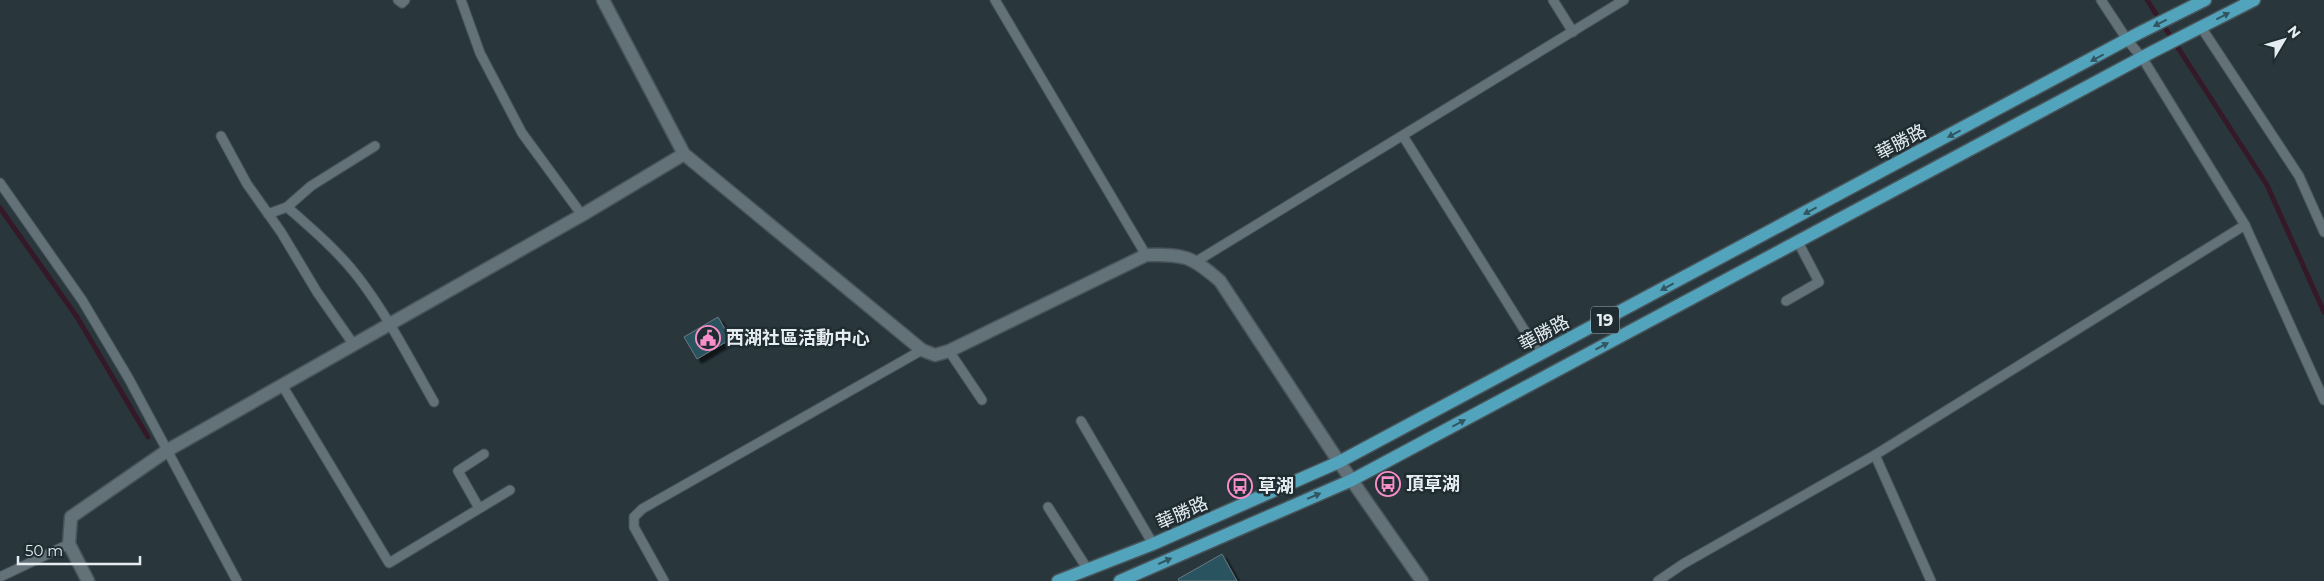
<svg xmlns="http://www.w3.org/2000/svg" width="2324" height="581" viewBox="0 0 2324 581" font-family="Montserrat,'Noto Sans TC',sans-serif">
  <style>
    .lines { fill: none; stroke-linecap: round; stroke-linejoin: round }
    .stream { stroke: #351929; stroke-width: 5 }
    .building { fill: #2b5361; stroke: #69797e; filter: url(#shadow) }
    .service-casing { stroke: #485459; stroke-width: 11 }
    .minor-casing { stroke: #485459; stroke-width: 15 }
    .tertiary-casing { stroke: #485459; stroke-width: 15 }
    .primary-casing { stroke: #485459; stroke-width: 15 }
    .service { stroke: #637278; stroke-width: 9 }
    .minor { stroke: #637278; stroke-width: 12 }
    .tertiary { stroke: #637278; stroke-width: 12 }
    .primary { stroke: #52a3bc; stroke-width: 12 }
    .oneway { fill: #315662 }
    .labels { text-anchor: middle; stroke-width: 5; stroke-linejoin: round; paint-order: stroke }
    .shield { fill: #1f2d32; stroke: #aab3b8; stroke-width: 1 }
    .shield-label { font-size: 16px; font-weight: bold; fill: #e5edf1 }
    .street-label { font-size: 18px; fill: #e5edf1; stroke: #1f2d32 }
    .poi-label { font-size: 18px; font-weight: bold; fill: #e5edf1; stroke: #1f2d32; text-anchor: start }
  </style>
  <defs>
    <filter id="shadow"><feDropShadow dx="4.5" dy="4.5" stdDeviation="1" flood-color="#0009"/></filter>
  </defs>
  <rect width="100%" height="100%" fill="#29373c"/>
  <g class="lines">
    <!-- stream -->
    <g class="stream">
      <polyline points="2147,0 2267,185 2324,312"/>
      <polyline points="0,208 77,317 148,437"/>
    </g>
  </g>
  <!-- building -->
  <g class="building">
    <polygon points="718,317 731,339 697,359 684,337"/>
    <polygon points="1222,554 1237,581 1179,581 1178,579"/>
  </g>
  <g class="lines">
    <defs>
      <g id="service">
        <polyline points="398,0 402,3 405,0"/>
        <polyline points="461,0 480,53 522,133 582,215"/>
        <polyline points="995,0 1146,255"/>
        <polyline points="1553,0 1573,32"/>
        <polyline points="2101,0 2128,41 2143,59 2245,225 2324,400"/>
        <polyline points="2201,27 2299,176 2324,232"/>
        <polyline points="221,136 247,184 281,232 317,292 354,345"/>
        <polyline points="1403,136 1540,355"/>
        <polyline points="0,183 82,300 129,379 237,581"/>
        <polyline points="287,207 311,186 375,146"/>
        <path d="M268,214L287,207C312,229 338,251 358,277C388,316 410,360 434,402"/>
        <polyline points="1197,261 1624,0"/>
        <polyline points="1786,301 1819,282 1798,242"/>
        <polyline points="949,351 982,400"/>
        <polyline points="282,385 389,563 510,490"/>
        <polyline points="1081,421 1153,544"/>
        <polyline points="1875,455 1931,581"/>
        <polyline points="1048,507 1088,570"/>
        <polyline points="479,508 458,471 484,454"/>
        <polyline points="0,577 69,544"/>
        <polyline points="664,581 634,527 634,517 642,509 922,350"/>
        <polyline points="1658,581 1683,564 1875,455 2245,225"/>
      </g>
      <polyline id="minor" points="88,581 69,544 71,517 168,450 582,215 684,154"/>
      <path id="tertiary" d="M603,0L684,154L922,350L935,355L949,351L1146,255C1185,254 1191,256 1220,281L1339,462L1422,581"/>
      <g id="primary">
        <polyline points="1058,581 1153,544 1339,462 2139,33 2205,0"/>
        <polyline points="1120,581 1352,480 2152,52 2254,0"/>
      </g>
    </defs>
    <!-- service casing -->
    <use href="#service" class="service-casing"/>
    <!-- minor casing -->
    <use href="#minor" class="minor-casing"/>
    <!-- tertiary casing -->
    <use href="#tertiary" class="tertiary-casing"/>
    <!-- primary casing -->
    <use href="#primary" class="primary-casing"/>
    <!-- service -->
    <use href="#service" class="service"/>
    <!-- minor -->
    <use href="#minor" class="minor"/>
    <!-- tertiary -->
    <use href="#tertiary" class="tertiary"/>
    <!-- primary -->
    <use href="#primary" class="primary"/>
  </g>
  <!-- one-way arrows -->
  <defs><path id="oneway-solid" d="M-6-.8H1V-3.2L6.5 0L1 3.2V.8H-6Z" transform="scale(1.25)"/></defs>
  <g class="oneway">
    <use href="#oneway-solid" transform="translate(2223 16) rotate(-27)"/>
    <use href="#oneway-solid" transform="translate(2160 23) rotate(153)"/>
    <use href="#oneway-solid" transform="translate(2097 58) rotate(152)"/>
    <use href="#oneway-solid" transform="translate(1954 134) rotate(152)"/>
    <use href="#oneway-solid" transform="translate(1810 211) rotate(152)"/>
    <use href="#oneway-solid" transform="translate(1667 287) rotate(152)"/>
    <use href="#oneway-solid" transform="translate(1602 346) rotate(-28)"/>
    <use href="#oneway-solid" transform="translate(1459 423) rotate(-28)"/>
    <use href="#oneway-solid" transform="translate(1314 496) rotate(-23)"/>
    <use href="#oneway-solid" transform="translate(1165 561) rotate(-24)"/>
  </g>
  <!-- icons -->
  <defs>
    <symbol id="civic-ring" viewBox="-11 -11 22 22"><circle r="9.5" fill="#1f2d32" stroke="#f98fca" stroke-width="1.5"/><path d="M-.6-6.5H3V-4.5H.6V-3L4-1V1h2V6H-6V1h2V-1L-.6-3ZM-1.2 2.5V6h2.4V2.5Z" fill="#f98fca"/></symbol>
    <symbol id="bus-ring" viewBox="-11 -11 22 22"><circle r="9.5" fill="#1f2d32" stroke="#f98fca" stroke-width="1.5"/><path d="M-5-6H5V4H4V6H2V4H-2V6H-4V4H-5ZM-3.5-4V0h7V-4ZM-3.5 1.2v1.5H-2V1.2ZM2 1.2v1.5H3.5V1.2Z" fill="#f98fca"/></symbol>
  </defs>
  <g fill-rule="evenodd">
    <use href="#civic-ring" x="694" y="324" width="28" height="28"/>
    <use href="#bus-ring" x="1374" y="470" width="28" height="28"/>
    <use href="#bus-ring" x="1226" y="472" width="28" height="28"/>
  </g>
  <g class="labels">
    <!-- shield labels -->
    <rect class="shield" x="1591" y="306.5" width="28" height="27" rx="4"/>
    <g class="shield-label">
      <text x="1605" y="326">19</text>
    </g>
    <!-- street labels -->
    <g class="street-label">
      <text transform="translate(1901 142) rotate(-28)" y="6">華勝路</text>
      <text transform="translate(1544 333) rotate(-28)" y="6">華勝路</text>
      <text transform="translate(1182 513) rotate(-24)" y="6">華勝路</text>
    </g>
    <!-- poi labels -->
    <g class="poi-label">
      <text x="726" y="344">西湖社區活動中心</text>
      <text x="1406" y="490">頂草湖</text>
      <text x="1258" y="492">草湖</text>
    </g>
  </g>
  <!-- north arrow -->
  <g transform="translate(2284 40) rotate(52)" stroke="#1f2d32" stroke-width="4" paint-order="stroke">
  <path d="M0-4L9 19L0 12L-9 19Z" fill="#e5edf1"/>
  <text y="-8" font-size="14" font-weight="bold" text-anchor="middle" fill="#e5edf1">N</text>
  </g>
  <!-- scale -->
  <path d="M18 556v8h122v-8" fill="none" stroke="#e5edf1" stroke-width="2.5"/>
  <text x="25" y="556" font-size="15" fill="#e5edf1" stroke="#1f2d32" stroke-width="4" paint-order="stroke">50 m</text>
</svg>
